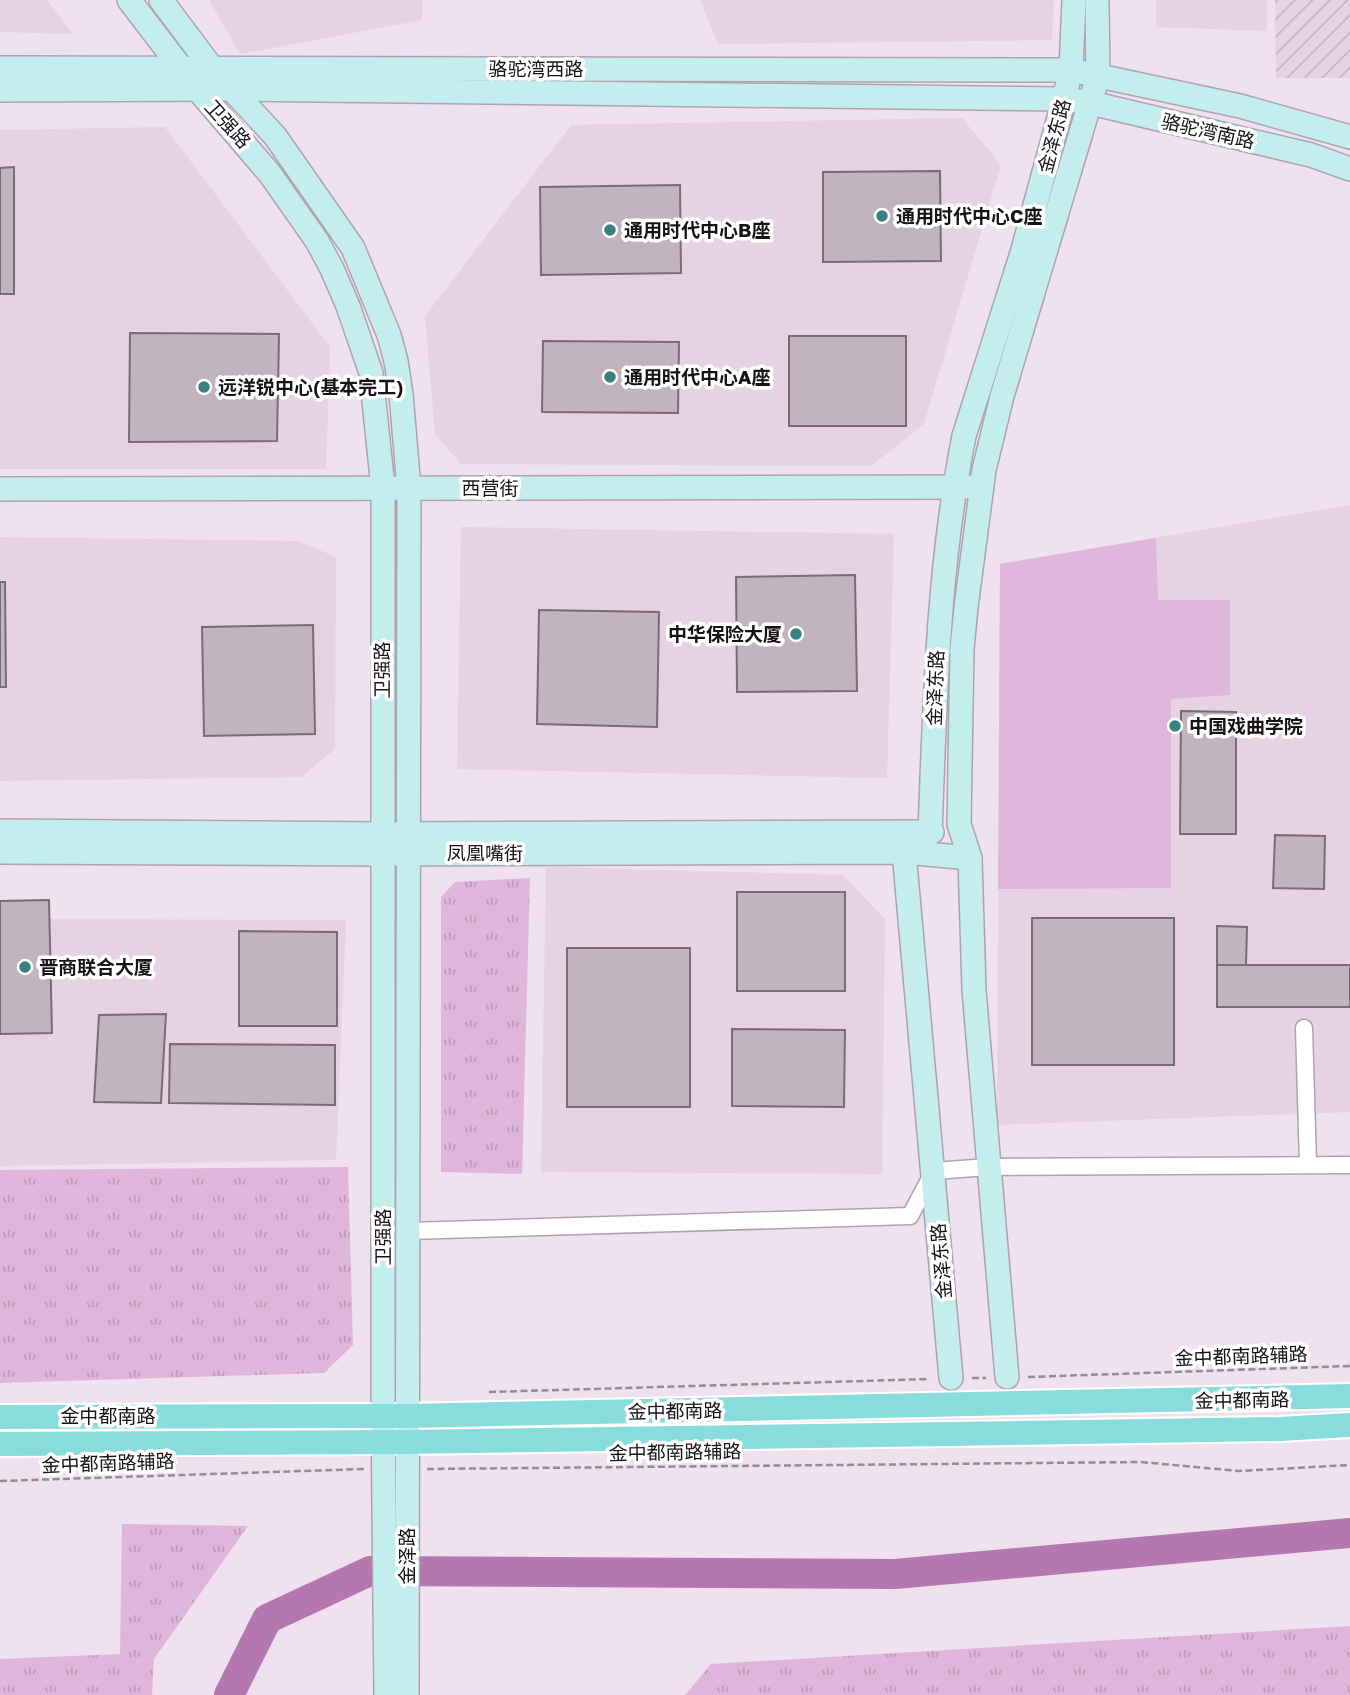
<svg xmlns="http://www.w3.org/2000/svg" width="1350" height="1695" viewBox="0 0 1350 1695" font-family="'Golos Text','Noto Sans SC',sans-serif">
  <style>
    .built { fill: #e6d2e3 }
    .industrial { fill: url(#industrial-furrows) }
    .grass { fill: url(#grass-tufts) }
    .pitch { fill: #e0b5db }
    .lines { fill: none; stroke-linecap: round; stroke-linejoin: round }
    .river { stroke: #b577af; stroke-width: 30 }
    .building { fill: #c1b4bf; stroke: #786c76; stroke-width: 2 }
    .street-casing { stroke: #afa2ae; stroke-width: 19 }
    .secondary-casing { stroke: #afa2ae; stroke-width: 26 }
    .primary-casing { stroke: #fff; stroke-width: 28 }
    .path { stroke: #948a93; stroke-width: 2.5; stroke-dasharray: 7 3.5; stroke-linecap: butt }
    .street { stroke: #fff; stroke-width: 16 }
    .secondary { stroke: #c4edee; stroke-width: 23 }
    .primary { stroke: #89dcdc; stroke-width: 24 }
    .poi-dot { fill: #398181; stroke: #fff; stroke-width: 2.5 }
    .labels { text-anchor: middle; stroke-width: 7; stroke-linejoin: round; paint-order: stroke }
    .street-label { font-size: 19px; fill: #171216; stroke: #fff }
    .poi-label { font-size: 19px; font-weight: bold; fill: #171216; stroke: #fff; text-anchor: start }
  </style>
  <defs>
    <pattern id="industrial-furrows" width="10" height="10" patternUnits="userSpaceOnUse" patternTransform="scale(1.75)"><rect width="10" height="10" fill="#e6d2e3"/><path d="M-1 1l2-2M0 10L10 0M9 11l2-2" fill="none" stroke="#c5b3c2"/></pattern>
    <pattern id="grass-tufts" width="24" height="20" patternUnits="userSpaceOnUse" patternTransform="scale(1.75)"><rect width="24" height="20" fill="#e0b5db"/><path d="M3 7l-1-3M5 7V3M7 7l1-3M15 17l-1-3M17 17v-4M19 17l1-3" fill="none" stroke="#bf9bbb"/></pattern>
  </defs>
  <rect width="100%" height="100%" fill="#efe1ed"/>
  <!-- built -->
  <g class="built">
    <polygon points="0,0 47,0 73,34 0,32"/>
    <polygon points="209,0 422,0 422,20 240,54"/>
    <polygon points="700,0 1054,0 1052,40 718,44"/>
    <polygon points="1156,0 1267,0 1267,31 1156,27"/>
    <polygon points="962,118 1001,165 924,424 871,466 461,464 435,434 425,316 571,125"/>
    <polygon points="165,127 330,347 326,469 0,469 0,130"/>
    <polygon points="1350,505 1350,1112 997,1125 1000,564"/>
    <polygon points="461,527 894,534 887,778 457,769"/>
    <polygon points="0,537 298,541 336,557 335,749 301,777 0,781"/>
    <polygon points="546,867 843,875 885,919 882,1174 541,1172"/>
    <polygon points="0,919 346,920 336,1160 0,1166"/>
  </g>
  <!-- industrial -->
  <polygon class="industrial" points="1275,0 1350,0 1350,78 1276,78"/>
  <!-- grass -->
  <g class="grass">
    <polygon points="530,878 522,1174 441,1172 441,897 455,882"/>
    <polygon points="348,1167 353,1345 324,1373 0,1383 0,1170"/>
    <polygon points="122,1524 248,1526 154,1659 152,1695 0,1695 0,1659 120,1654"/>
    <polygon points="1350,1626 1350,1695 685,1695 711,1664"/>
  </g>
  <!-- pitch -->
  <polygon class="pitch" points="1156,538 1158,600 1230,600 1230,695 1171,699 1171,888 998,889 1000,564"/>
  <g class="lines">
    <!-- river -->
    <polyline class="river" points="229,1695 267,1619 370,1571 895,1574 1350,1533"/>
  </g>
  <!-- building -->
  <g class="building">
    <polygon points="14,167 14,294 0,294 0,168"/>
    <polygon points="940,171 941,261 823,262 823,172"/>
    <polygon points="680,185 681,273 541,275 540,187"/>
    <polygon points="130,333 279,334 277,441 129,442"/>
    <rect x="789" y="336" width="117" height="90"/>
    <polygon points="543,341 679,342 678,413 542,412"/>
    <polygon points="855,575 857,691 737,692 736,577"/>
    <polygon points="0,582 5,582 6,687 0,687"/>
    <polygon points="539,610 659,612 657,727 537,724"/>
    <polygon points="313,625 315,734 204,736 202,627"/>
    <polygon points="1181,711 1236,712 1236,834 1180,834"/>
    <polygon points="1275,835 1325,836 1324,889 1273,888"/>
    <rect x="737" y="892" width="108" height="99"/>
    <polygon points="49,900 52,1033 0,1034 0,901"/>
    <rect x="1032" y="918" width="142" height="147"/>
    <polygon points="1217,926 1247,927 1246,965 1217,965"/>
    <polygon points="239,931 337,932 337,1026 239,1026"/>
    <rect x="567" y="948" width="123" height="159"/>
    <rect x="1217" y="965" width="133" height="42"/>
    <polygon points="166,1014 161,1103 94,1102 99,1015"/>
    <polygon points="732,1029 845,1030 844,1107 732,1106"/>
    <polygon points="170,1044 335,1045 335,1105 169,1103"/>
  </g>
  <g class="lines">
    <defs>
      <g id="street">
        <polyline points="1304,1028 1308,1165"/>
        <polyline points="409,1231 910,1216 934,1171 988,1167 1350,1165"/>
      </g>
      <g id="secondary">
        <polyline points="129,0 198,90 270,174 317,241 332,269 348,306 371,373 383,488 383,1417 386,1695"/>
        <polyline points="161,0 212,68 275,136 353,248 389,335 396,361 401,394 409,488 407,1695"/>
        <polyline points="0,68 1071,70 1240,106 1350,137"/>
        <polyline points="0,90 232,89 1064,99 1091,103 1311,155 1350,169"/>
        <polyline points="0,489 970,487"/>
        <polyline points="0,831 382,834 932,832"/>
        <polyline points="0,852 382,854 904,852 970,858"/>
        <polyline points="1007,1377 974,990 970,858 959,824 962,649 966,607 984,470 1002,396 1098,76 1097,0"/>
        <path d="M951,1378L904,852L930,833C935,700 938,567 964,436L1022,253L1064,99L1071,70L1074,0"/>
      </g>
      <g id="primary">
        <polyline points="0,1417 406,1416 1350,1396"/>
        <polyline points="0,1444 406,1442 1280,1429 1350,1425"/>
      </g>
    </defs>
    <!-- street casing -->
    <use href="#street" class="street-casing"/>
    <!-- secondary casing -->
    <use href="#secondary" class="secondary-casing"/>
    <!-- primary casing -->
    <use href="#primary" class="primary-casing"/>
    <!-- path -->
    <g class="path">
      <polyline points="1028,1377 1350,1366"/>
      <polyline points="972,1378 986,1378"/>
      <polyline points="489,1392 930,1379"/>
      <polyline points="427,1469 1141,1462 1239,1471 1350,1465"/>
      <polyline points="0,1481 364,1469"/>
    </g>
    <!-- street -->
    <use href="#street" class="street"/>
    <!-- secondary -->
    <use href="#secondary" class="secondary"/>
    <!-- primary -->
    <use href="#primary" class="primary"/>
  </g>
  <!-- markers -->
  <g class="poi-dot">
    <circle cx="882" cy="216" r="7"/>
    <circle cx="610" cy="230" r="7"/>
    <circle cx="610" cy="377" r="7"/>
    <circle cx="204" cy="387" r="7"/>
    <circle cx="796" cy="634" r="7"/>
    <circle cx="1175" cy="726" r="7"/>
    <circle cx="25" cy="967" r="7"/>
  </g>
  <g class="labels">
    <!-- street labels -->
    <g class="street-label">
      <text x="536" y="76">骆驼湾西路</text>
      <text transform="translate(228 124) rotate(48)" y="7">卫强路</text>
      <text transform="translate(1208 131) rotate(13)" y="7">骆驼湾南路</text>
      <text transform="translate(1054 136) rotate(-75)" y="7">金泽东路</text>
      <text x="490" y="495">西营街</text>
      <text transform="translate(382 670) rotate(-90)" y="7">卫强路</text>
      <text transform="translate(935 688) rotate(-88)" y="7">金泽东路</text>
      <text x="485" y="860">凤凰嘴街</text>
      <text transform="translate(383 1237) rotate(-90)" y="7">卫强路</text>
      <text transform="translate(941 1261) rotate(-95)" y="7">金泽东路</text>
      <text transform="translate(1241 1356) rotate(-2)" y="7">金中都南路辅路</text>
      <text transform="translate(1242 1400) rotate(-1)" y="7">金中都南路</text>
      <text transform="translate(675 1411) rotate(-1)" y="7">金中都南路</text>
      <text x="108" y="1423">金中都南路</text>
      <text transform="translate(675 1452) rotate(-1)" y="7">金中都南路辅路</text>
      <text transform="translate(108 1463) rotate(-2)" y="7">金中都南路辅路</text>
      <text transform="translate(407 1556) rotate(-90)" y="7">金泽路</text>
    </g>
    <!-- poi labels -->
    <g class="poi-label">
      <text x="896" y="223">通用时代中心C座</text>
      <text x="624" y="237">通用时代中心B座</text>
      <text x="624" y="384">通用时代中心A座</text>
      <text x="218" y="394">远洋锐中心(基本完工)</text>
      <text x="782" y="641" text-anchor="end">中华保险大厦</text>
      <text x="1189" y="733">中国戏曲学院</text>
      <text x="39" y="974">晋商联合大厦</text>
    </g>
  </g>
</svg>
